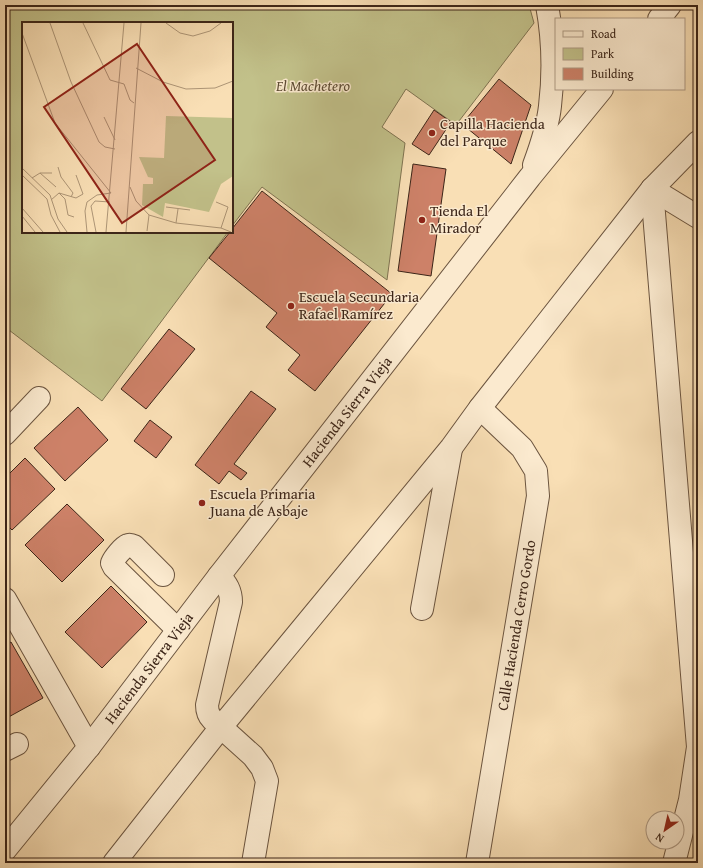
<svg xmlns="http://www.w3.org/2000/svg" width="703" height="868" viewBox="0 0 703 868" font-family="'Gentium Book Plus',serif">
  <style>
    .green { fill: #c2c18a; stroke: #7f7351 }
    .building { fill: #cd8168; stroke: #3c2518 }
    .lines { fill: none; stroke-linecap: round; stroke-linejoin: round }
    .minor-casing { stroke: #6b543f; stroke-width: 24 }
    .minor { stroke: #fbeacf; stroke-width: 22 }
    .poi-dot { fill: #8f2418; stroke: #fbeacf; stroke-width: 1.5 }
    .labels { text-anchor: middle; stroke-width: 3; stroke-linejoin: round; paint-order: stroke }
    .park-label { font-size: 15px; font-style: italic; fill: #5e4c34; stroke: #fbeacf }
    .poi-label { font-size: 15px; fill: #3c2518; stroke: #fbeacf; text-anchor: start }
    .street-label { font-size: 15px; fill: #3c2518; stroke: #fbeacf }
    .inset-road { fill: none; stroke: #ad9576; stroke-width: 1 }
    .view { fill: #8f2418; fill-opacity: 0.15; stroke: #8f2418; stroke-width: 2 }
    .inset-edge { fill: none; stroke: #3c2518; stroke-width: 2 }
  </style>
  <rect width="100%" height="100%" fill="#f9dfb5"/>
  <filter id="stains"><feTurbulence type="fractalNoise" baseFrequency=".005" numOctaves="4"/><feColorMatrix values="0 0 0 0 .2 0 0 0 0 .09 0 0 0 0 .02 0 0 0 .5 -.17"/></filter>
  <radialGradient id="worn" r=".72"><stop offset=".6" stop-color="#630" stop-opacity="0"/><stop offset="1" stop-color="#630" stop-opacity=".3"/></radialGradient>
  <!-- green -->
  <polygon class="green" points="5,5 529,5 534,23 456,125 406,89 382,127 405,143 387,280 262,187 232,226 232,23 23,23 23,232 228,232 102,401 5,327"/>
  <!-- building -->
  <g class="building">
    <polygon points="499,79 531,105 511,164 462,124"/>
    <polygon points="434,110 451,122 429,155 412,144"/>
    <polygon points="413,164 446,169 431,276 398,271"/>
    <polygon points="262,191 392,294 315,391 288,370 300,355 266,327 277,313 209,258 230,232 232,232 232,229"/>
    <polygon points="169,329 195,349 146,409 121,389"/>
    <polygon points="251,391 276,409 234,464 247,473 241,480 229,471 219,484 195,465"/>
    <polygon points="78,407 108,440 65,481 34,448"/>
    <polygon points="150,420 172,437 156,458 134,441"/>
    <polygon points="25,458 55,489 12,530 5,523 5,478"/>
    <polygon points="67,504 104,540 62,582 25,545"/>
    <polygon points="111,586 147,622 102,668 65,632"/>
    <polygon points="11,642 43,698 5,719 5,645"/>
  </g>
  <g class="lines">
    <defs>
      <g id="minor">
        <polyline points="659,19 670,5"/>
        <path d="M534,165C541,146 548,126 550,106C554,73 553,38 547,5"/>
        <polyline points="652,189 698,747 690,800 674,863"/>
        <polyline points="652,189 698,217"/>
        <polyline points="5,434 39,398"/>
        <path d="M163,575L134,546C132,545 130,544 128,545C123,547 114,558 112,563L114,567L178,630"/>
        <path d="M219,576C227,584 231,591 231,602L207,705C207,711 208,715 212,719L253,756L262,768L267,781L253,863"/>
        <polyline points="5,599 89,747"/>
        <polyline points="422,609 451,449"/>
        <polyline points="5,750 17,744"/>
        <path id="s1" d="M5,850L89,747L219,576L530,177L602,89"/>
        <polyline points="114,863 221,727 451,448 480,408 652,189 698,142"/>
        <path id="s2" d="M477,863L538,496L536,471L522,448L480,408"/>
      </g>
    </defs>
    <!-- minor casing -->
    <use href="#minor" class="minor-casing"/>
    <!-- minor -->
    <use href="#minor" class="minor"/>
  </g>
  <!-- markers -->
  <g class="poi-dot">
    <circle cx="432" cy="133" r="4"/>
    <circle cx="422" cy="220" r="4"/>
    <circle cx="291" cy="306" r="4"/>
    <circle cx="202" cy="503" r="4"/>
  </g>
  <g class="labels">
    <!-- park labels -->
    <g class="park-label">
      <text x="313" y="91">El Machetero</text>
    </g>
    <!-- poi labels -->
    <g class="poi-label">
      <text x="440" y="129">Capilla Hacienda<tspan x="440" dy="17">del Parque</tspan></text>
      <text x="430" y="216">Tienda El<tspan x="430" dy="17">Mirador</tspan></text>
      <text x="299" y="302">Escuela Secundaria<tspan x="299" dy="17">Rafael Ramírez</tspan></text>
      <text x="210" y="499">Escuela Primaria<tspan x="210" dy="17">Juana de Asbaje</tspan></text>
    </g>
    <!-- street labels -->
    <g class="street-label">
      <text dy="5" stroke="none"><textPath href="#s1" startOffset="556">Hacienda Sierra Vieja</textPath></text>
      <text dy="5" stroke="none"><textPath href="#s2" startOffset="241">Calle Hacienda Cerro Gordo</textPath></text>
      <text dy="5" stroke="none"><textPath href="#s1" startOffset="232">Hacienda Sierra Vieja</textPath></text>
    </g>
  </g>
  <!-- overview -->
  <g transform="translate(22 22)">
    <rect width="211" height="211" fill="#f9dfb5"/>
    <path d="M144,94L211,96V154L199,162L187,190L143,181L141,195L120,183L121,162H131V156L126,155L117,135L142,136Z" fill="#c2c18a"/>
    <path class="inset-road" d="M28,1L49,60L77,120L83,125L93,127M61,1L88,58L102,62L108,78L112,81M144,1L158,11L171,14L188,9L199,1M0,11L33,101L89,171M114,46L141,60L164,67L193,66L211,59M82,95L93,118M36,145L39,155L51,171L49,175M0,146L28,173L36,197L45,210M18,151L34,165M0,153L25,177L29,193L38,210M10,156L18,151H30M108,165L114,179L127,193L154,201L199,206L209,210M37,171L43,177L46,193L52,195M29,178L37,171L54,176L61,172L54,153M194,180L206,185L199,206M144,185L168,188M0,186L21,210M0,194L13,210M154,201L156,187M125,209L127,193M65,210L63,189L65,180L75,173L89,171M74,210L69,184L73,179L88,180M84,210L102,1M104,210L119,1"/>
    <path class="view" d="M115,22L193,138L100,201L22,85Z"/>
    <rect width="211" height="211" class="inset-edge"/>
  </g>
  <!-- margin -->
  <rect width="703" height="868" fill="none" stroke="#f9dfb5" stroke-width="20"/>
  <rect x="6" y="6" width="691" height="856" fill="none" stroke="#3c2518" stroke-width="2"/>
  <rect x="10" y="10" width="683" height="848" fill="none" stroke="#3c2518"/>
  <!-- legend -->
  <rect x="555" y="18" width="130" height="72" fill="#fbeacf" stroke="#af9b86"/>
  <rect x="563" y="31" width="20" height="6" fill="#fbeacf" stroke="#af9b86"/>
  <text x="591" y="38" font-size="12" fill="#3c2518">Road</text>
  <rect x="563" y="48" width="20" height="12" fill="#c2c18a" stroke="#af9b86"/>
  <text x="591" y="58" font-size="12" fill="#3c2518">Park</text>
  <rect x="563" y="68" width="20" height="12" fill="#cd8168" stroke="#af9b86"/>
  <text x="591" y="78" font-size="12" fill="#3c2518">Building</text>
  <!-- north arrow -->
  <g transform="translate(665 830) rotate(214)"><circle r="19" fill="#fbeacf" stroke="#af9b86"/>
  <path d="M0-3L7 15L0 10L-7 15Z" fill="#8f2418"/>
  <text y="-6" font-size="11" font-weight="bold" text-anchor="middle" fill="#3c2518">N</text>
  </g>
  <rect width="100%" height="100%" filter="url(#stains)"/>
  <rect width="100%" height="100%" fill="url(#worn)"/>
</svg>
